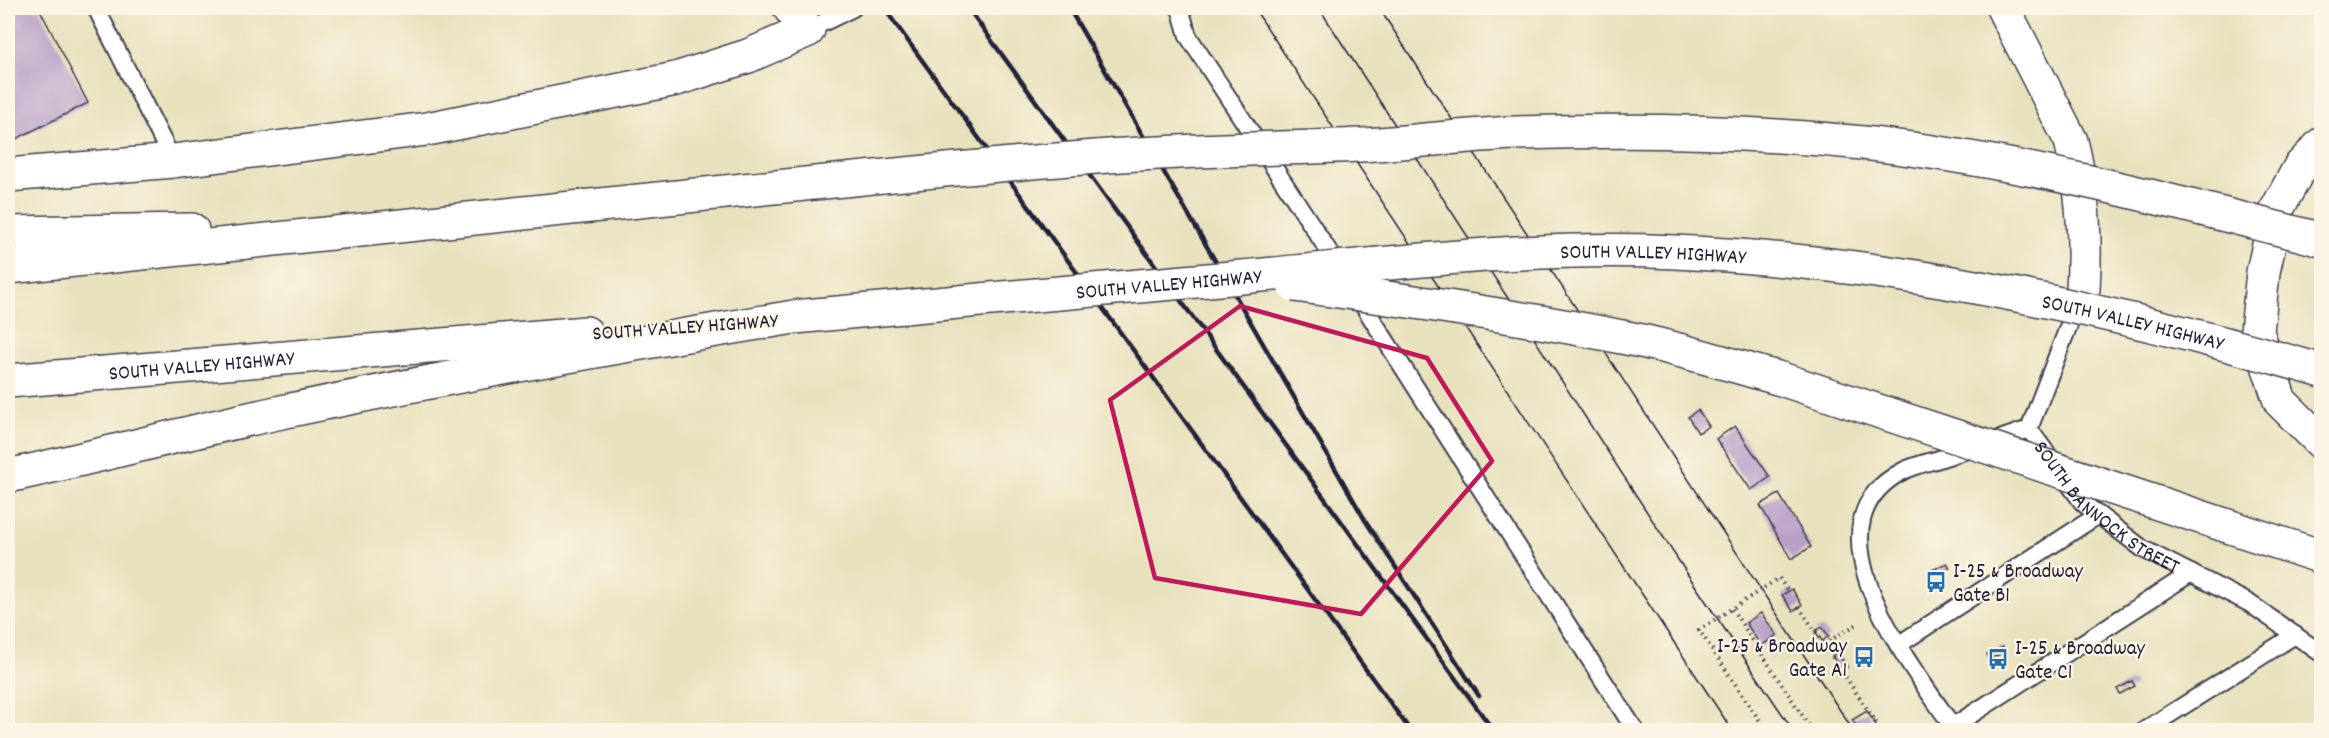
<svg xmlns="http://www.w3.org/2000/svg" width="2329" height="738" viewBox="0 0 2329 738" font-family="Dekko,sans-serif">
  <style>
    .building { fill: #b89ec8 }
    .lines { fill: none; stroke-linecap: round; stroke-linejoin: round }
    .lane-casing { stroke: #403f4e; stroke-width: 20 }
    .street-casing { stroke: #403f4e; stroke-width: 36 }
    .highway-casing { stroke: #403f4e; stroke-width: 36 }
    .path { stroke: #403f4e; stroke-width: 4; stroke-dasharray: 1.5 4.5; stroke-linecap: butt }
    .lane { stroke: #fff; stroke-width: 16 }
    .street { stroke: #fff; stroke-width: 33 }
    .highway { stroke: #fff; stroke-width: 33 }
    .tram { stroke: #22223b; stroke-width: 1.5 }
    .rail { stroke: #22223b; stroke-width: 4.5 }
    .highway-bridge-casing { stroke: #403f4e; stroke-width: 36; stroke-linecap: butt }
    .highway-bridge { stroke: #fff; stroke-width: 33 }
    .marked { fill: none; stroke: #c2185b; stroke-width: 4.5; stroke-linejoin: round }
    .labels { text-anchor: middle; stroke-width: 4.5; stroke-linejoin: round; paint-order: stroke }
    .street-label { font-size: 21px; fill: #22223b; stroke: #fcf5e5 }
    .poi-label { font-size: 21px; fill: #22223b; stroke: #fcf5e5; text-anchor: start }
  </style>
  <rect width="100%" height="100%" fill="#fcf5e5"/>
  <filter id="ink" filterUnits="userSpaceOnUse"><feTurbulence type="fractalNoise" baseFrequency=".0167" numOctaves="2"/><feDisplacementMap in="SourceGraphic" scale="12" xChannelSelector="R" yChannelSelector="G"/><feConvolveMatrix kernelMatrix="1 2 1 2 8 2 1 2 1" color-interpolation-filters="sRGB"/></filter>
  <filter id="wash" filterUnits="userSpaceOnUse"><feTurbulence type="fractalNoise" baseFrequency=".008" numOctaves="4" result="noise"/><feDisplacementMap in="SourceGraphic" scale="24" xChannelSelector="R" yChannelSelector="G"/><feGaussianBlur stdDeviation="1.35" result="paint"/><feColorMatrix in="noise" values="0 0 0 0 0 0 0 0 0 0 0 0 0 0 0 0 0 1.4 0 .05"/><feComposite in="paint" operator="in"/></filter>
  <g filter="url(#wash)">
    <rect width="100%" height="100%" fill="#e8e1bd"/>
    <g id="blocks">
      <!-- building -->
      <g class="building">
        <polygon points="8,8 39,8 88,103 8,143"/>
        <polygon points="1698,410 1709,426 1698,433 1688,417"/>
        <polygon points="1735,426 1770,477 1751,490 1716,439"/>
        <polygon points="1779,494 1811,547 1791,559 1760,505"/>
        <polygon points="1947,563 1950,568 1934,575 1932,570"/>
        <polygon points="1792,589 1802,605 1793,611 1782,595"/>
        <polygon points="1761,613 1777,635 1761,646 1746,623"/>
        <polygon points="1822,627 1829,636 1822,641 1815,631"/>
        <polygon points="2003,647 2005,652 1989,659 1987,654"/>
        <polygon points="1837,652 1847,667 1842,671 1832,656"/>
        <polygon points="2132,681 2135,686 2120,694 2117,689"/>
        <polygon points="1867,711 1879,730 1859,730 1852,720"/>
      </g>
    </g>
  </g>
  <g filter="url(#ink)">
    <use href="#blocks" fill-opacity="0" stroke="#403f4e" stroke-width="1.5"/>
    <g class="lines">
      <defs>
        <g id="lane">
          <polyline points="96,8 173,161"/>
          <polyline points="1180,8 1188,36 1341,270"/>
          <polyline points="808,30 853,8"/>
          <polyline points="1356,294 1635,730"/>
          <path id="s1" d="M2029,429L2083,503L2143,549L2249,603L2322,654"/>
          <polyline points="2029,429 2077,304"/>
          <polyline points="1898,645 2098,515"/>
          <polyline points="1952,727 2191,573"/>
          <path d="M1955,730C1915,670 1797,526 1903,471C1915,465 1930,462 1942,458C1971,449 2001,439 2029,429"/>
          <polyline points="2145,730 2295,635"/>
        </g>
        <g id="street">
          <path d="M2003,8L2071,141C2083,189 2086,240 2083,289"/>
          <polyline points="8,175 173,161 427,129 676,79 748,56 808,30 790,8"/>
        </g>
        <g id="highway">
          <polyline points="2322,144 2300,167 2277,209 2263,272 2257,332 2280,401 2322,443"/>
          <polyline points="8,233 192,230"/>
          <polyline points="8,267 725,192"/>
          <path id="s2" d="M8,381L586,333"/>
          <path d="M8,476C96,457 184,433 272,414C445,377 619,346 794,317"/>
        </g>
      </defs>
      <!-- lane casing -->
      <use href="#lane" class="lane-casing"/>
      <!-- street casing -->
      <use href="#street" class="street-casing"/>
      <!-- highway casing -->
      <use href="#highway" class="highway-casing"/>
      <!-- path -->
      <g class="path">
        <polyline points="1799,607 1881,730"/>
        <polyline points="1732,609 1812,730"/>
        <polyline points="1824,644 1859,623"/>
        <polyline points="1766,730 1699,630 1779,578 1788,591"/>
      </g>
      <!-- lane -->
      <use href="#lane" class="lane"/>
      <!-- street -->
      <use href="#street" class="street"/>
      <!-- highway -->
      <use href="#highway" class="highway"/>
      <!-- tram -->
      <g class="tram">
        <polyline points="1254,8 1732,730"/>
        <polyline points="1319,8 1688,575 1793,730"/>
        <polyline points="1379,8 1853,730"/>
      </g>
      <!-- rail -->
      <g class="rail">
        <polyline points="884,8 1410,730"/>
        <polyline points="968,8 1493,730"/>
        <polyline points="1069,8 1365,520 1479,696"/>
      </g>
      <defs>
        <g id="highway-bridge">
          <path d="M725,192C849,180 972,166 1096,157C1184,150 1274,149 1362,145C1414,142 1465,135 1516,133C1631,129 1748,131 1863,143C2019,160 2170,200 2322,240"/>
          <path d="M1294,285C1406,300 1517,316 1627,338C1679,348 1730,365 1781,379L2322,557"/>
          <path id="s3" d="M794,317C943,303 1093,290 1242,277C1386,264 1530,245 1675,252C1895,262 2111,309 2322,371"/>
        </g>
      </defs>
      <!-- highway-bridge casing -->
      <use href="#highway-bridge" class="highway-bridge-casing"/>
      <!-- highway-bridge -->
      <use href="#highway-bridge" class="highway-bridge"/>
    </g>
  </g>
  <!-- marked area -->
  <path class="marked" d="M1240,306L1427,358L1492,461L1361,614L1155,578L1110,400Z"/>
  <!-- icons -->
  <defs>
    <symbol id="bus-bare" viewBox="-9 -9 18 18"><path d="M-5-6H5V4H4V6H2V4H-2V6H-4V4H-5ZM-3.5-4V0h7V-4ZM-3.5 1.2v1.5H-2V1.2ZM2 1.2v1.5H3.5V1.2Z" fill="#1f6fb2" stroke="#fcf5e5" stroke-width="2.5" paint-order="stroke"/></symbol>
  </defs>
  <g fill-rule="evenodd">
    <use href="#bus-bare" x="1921" y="567" width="30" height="30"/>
    <use href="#bus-bare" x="1849" y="642" width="30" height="30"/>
    <use href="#bus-bare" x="1983" y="644" width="30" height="30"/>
  </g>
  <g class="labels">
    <!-- street labels -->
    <g class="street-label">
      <text dy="7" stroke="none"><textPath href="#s3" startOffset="862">SOUTH VALLEY HIGHWAY</textPath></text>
      <text dy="7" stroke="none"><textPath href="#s3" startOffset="376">SOUTH VALLEY HIGHWAY</textPath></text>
      <text dy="7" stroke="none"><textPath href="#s3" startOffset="1348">SOUTH VALLEY HIGHWAY</textPath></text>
      <text transform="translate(685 326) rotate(-4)" y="7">SOUTH VALLEY HIGHWAY</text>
      <text dy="7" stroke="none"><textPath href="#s2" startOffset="194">SOUTH VALLEY HIGHWAY</textPath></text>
      <text dy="7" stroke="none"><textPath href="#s1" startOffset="112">SOUTH BANNOCK STREET</textPath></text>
    </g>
    <!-- poi labels -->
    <g class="poi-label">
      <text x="1953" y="577">I-25 &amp; Broadway<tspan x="1953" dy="24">Gate B1</tspan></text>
      <text x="1847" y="652" text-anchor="end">I-25 &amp; Broadway<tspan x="1847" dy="24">Gate A1</tspan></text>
      <text x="2015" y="654">I-25 &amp; Broadway<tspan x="2015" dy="24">Gate C1</tspan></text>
    </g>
  </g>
  <!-- margin -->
  <rect width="2329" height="738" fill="none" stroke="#fcf5e5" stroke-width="30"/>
</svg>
